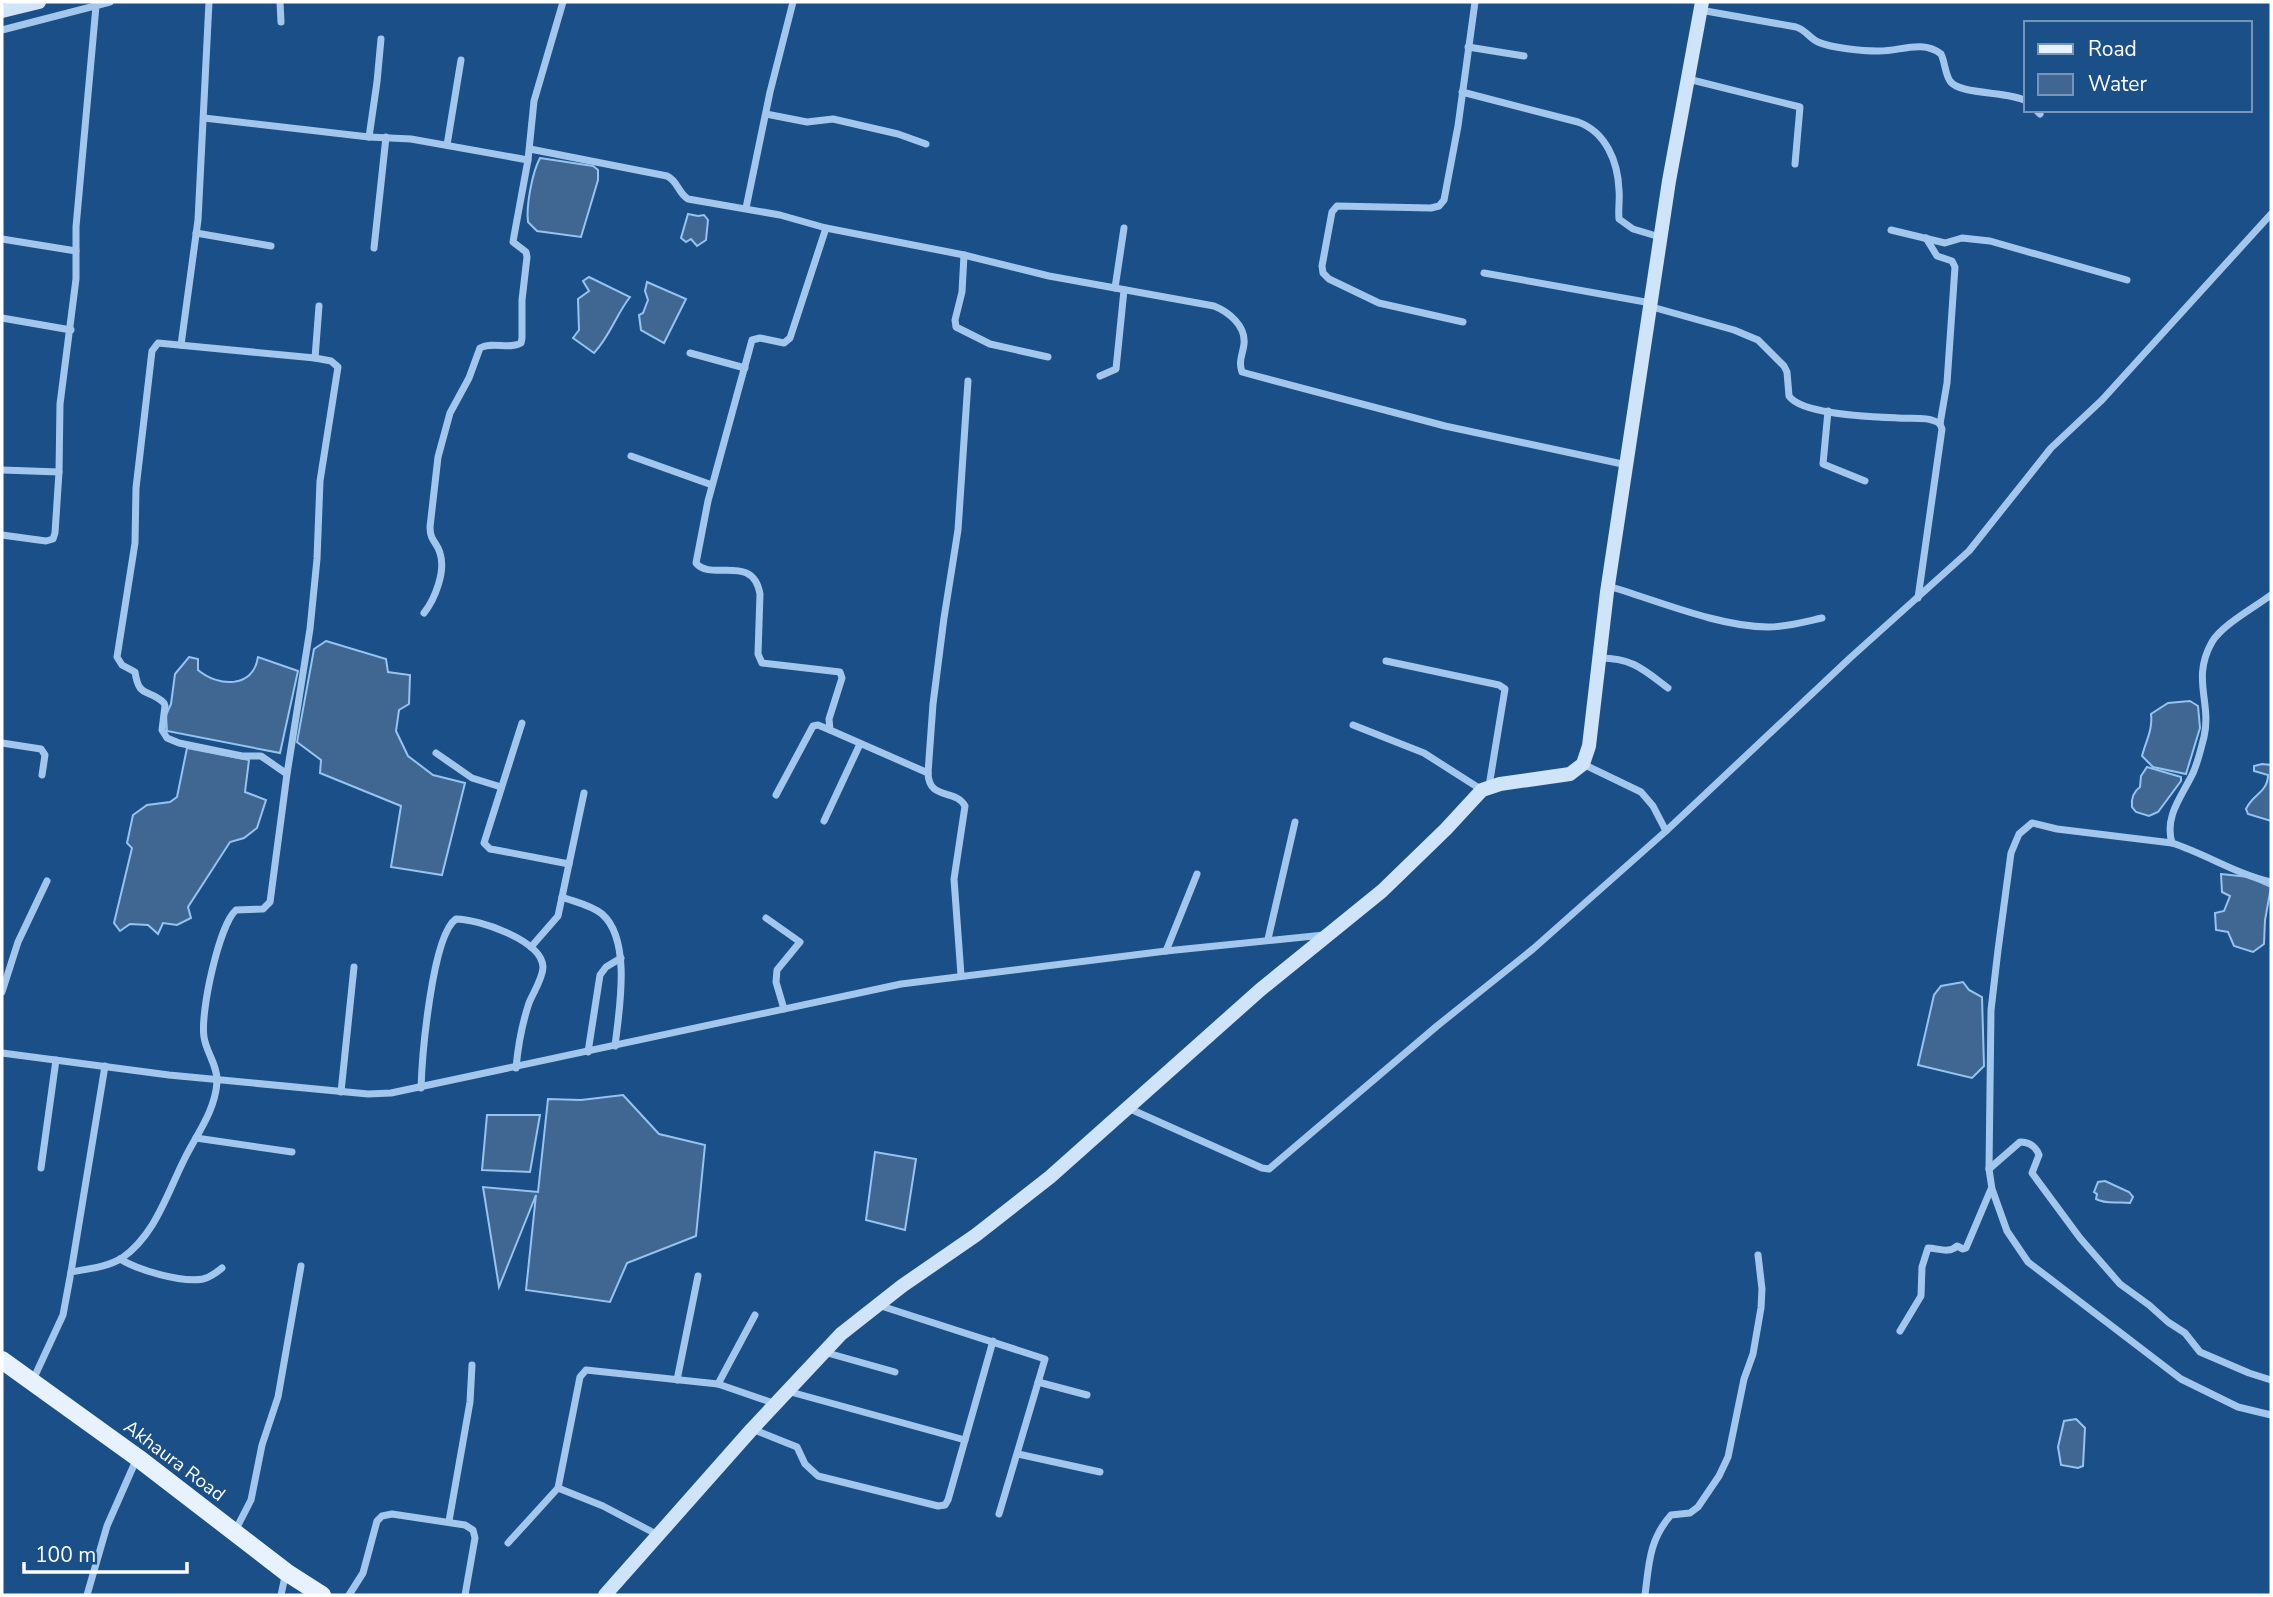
<svg xmlns="http://www.w3.org/2000/svg" width="2273" height="1597" viewBox="0 0 2273 1597" font-family="'Nunito Sans',sans-serif">
  <style>
    .water { fill: #406791; stroke: #96c3ef; stroke-width: 2 }
    .lines { fill: none; stroke-linecap: round; stroke-linejoin: round }
    .street { stroke: #a3c7ec; stroke-width: 7 }
    .secondary { stroke: #cfe3f9; stroke-width: 14 }
    .primary { stroke: #e8f2ff; stroke-width: 18 }
    .labels { text-anchor: middle; stroke-width: 5; stroke-linejoin: round; paint-order: stroke }
    .street-label { font-size: 19px; fill: #fff; stroke: #1a4f88 }
  </style>
  <rect width="100%" height="100%" fill="#1a4f88"/>
  <!-- water -->
  <g class="water">
    <path d="M540,158L593,166L598,170V180L581,237L537,231L528,222C526,206 532,173 540,158Z"/>
    <polygon points="688,214 698,216 704,215 708,220 706,240 697,246 691,239 686,242 681,238"/>
    <path d="M589,277L630,297C616,315 610,336 594,353L573,338L579,330L578,299L589,291L583,281Z"/>
    <polygon points="647,282 686,299 664,343 641,330 639,315 643,313 648,300 645,291"/>
    <polygon points="326,641 386,659 388,672 410,675 409,704 399,710 396,731 408,756 433,775 465,783 442,875 391,867 401,806 320,773 321,760 297,742 314,649"/>
    <path d="M189,657L198,659V670C218,687 253,689 258,657L298,671L280,753L167,731L166,715L171,704L175,674Z"/>
    <path d="M2190,701L2198,706L2200,728L2186,774L2153,767L2142,756C2146,741 2153,729 2151,714L2168,703Z"/>
    <polygon points="187,748 249,760 245,792 266,800 257,828 244,838 230,842 188,907 191,918 177,925 163,923 158,934 148,925 130,924 120,931 114,923 132,848 127,843 133,815 147,805 170,802 177,797"/>
    <path d="M2262,764L2271,765V821L2248,814L2246,809C2252,795 2268,792 2268,775L2254,771V766Z"/>
    <path d="M2147,767L2181,777V781L2158,812L2149,816L2136,812L2132,807C2131,798 2133,792 2140,787L2141,776Z"/>
    <polygon points="2221,874 2249,877 2271,887 2265,920 2264,944 2253,952 2234,946 2228,932 2216,930 2215,913 2224,911 2230,896 2222,892"/>
    <polygon points="1963,982 1969,990 1982,997 1984,1066 1972,1078 1918,1065 1934,995 1941,986"/>
    <polygon points="623,1095 659,1134 705,1145 696,1236 627,1263 610,1302 526,1290 536,1195 499,1287 483,1187 538,1192 548,1099 581,1100"/>
    <polygon points="487,1115 540,1115 530,1172 482,1170"/>
    <polygon points="875,1152 916,1159 905,1230 866,1220"/>
    <path d="M2105,1181L2129,1192L2133,1197L2130,1203C2118,1201 2107,1205 2096,1199L2097,1194L2094,1192L2098,1182Z"/>
    <polygon points="2076,1419 2085,1428 2083,1466 2078,1468 2061,1465 2058,1447 2064,1421"/>
  </g>
  <g class="lines">
    <!-- street -->
    <g class="street">
      <polyline points="280,2 281,22"/>
      <path d="M1700,10L1796,27C1806,30 1809,38 1818,42C1831,48 1863,51 1877,51C1899,52 1922,39 1941,54C1945,62 1945,74 1950,81C1959,95 2009,91 2026,101"/>
      <polyline points="2,30 110,2"/>
      <polyline points="1468,47 1524,56"/>
      <polyline points="1688,79 1800,107 1795,164"/>
      <path d="M1462,92L1578,122C1606,132 1618,162 1619,190C1620,200 1618,209 1619,219L1633,229L1660,237"/>
      <polyline points="2036,110 2040,114"/>
      <polyline points="766,114 807,122 833,119 898,134 926,144"/>
      <polyline points="204,118 369,137 411,139 528,160"/>
      <polyline points="369,137 377,82 381,39"/>
      <polyline points="447,145 461,60"/>
      <path d="M530,149L667,176C678,181 678,193 688,199L780,215L826,228L964,255L1049,276L1214,306C1229,312 1246,326 1244,344C1243,354 1238,361 1242,372L1249,374L1445,426L1627,465"/>
      <polyline points="746,208 770,92 793,2"/>
      <path d="M826,228L790,338L784,343L760,338L752,340L708,501L696,563C711,582 753,553 760,594L758,654L762,663L840,672L842,678L829,719L830,730L928,773"/>
      <polyline points="1891,230 1945,243 1962,238 1990,241 2127,280"/>
      <polyline points="196,233 271,246"/>
      <polyline points="1926,238 1937,256 1952,261 1955,267 1947,383 1940,424"/>
      <polyline points="2,239 76,251"/>
      <polyline points="374,248 386,137"/>
      <polyline points="964,255 962,292 955,320 956,327 990,344 1048,357"/>
      <polyline points="1484,273 1651,303"/>
      <polyline points="1115,288 1124,228"/>
      <path d="M1652,307L1734,330L1758,340L1784,366L1787,372L1789,396C1802,415 1874,417 1898,418C1911,419 1930,416 1940,424L1942,429L1918,598"/>
      <polyline points="2,318 71,330"/>
      <polyline points="1463,322 1379,303 1329,279 1323,273 1322,266 1332,212 1337,206 1431,208 1439,206 1444,200 1458,126 1475,2"/>
      <polyline points="181,345 198,220 209,2"/>
      <polyline points="690,353 745,368"/>
      <polyline points="315,358 319,306"/>
      <polyline points="1100,376 1116,369 1124,290"/>
      <polyline points="1828,411 1823,464 1865,481"/>
      <polyline points="631,456 712,485"/>
      <polyline points="2,470 59,472"/>
      <polyline points="2,535 46,541 53,539 55,533 59,472 60,404 76,279 76,227 96,6"/>
      <path d="M1608,586C1656,600 1719,627 1768,627C1786,627 1804,622 1822,618"/>
      <path d="M2271,595C2255,607 2222,625 2212,642C2191,679 2212,702 2204,737C2201,748 2198,762 2193,773C2182,796 2164,816 2172,843L2057,829L2032,823L2019,834L2011,853L1998,950L1991,1010L1989,1169L1992,1189L2007,1231L2028,1262L2181,1379L2238,1407L2271,1415"/>
      <path d="M424,613C435,599 446,571 440,553C437,542 430,541 430,527L438,457L450,413L469,378L480,348C493,341 509,350 521,343L522,338V300L527,257L526,252L513,242L514,236L528,160L534,101L563,2"/>
      <path d="M1600,658C1632,658 1643,669 1668,688"/>
      <polyline points="1386,661 1499,685 1505,689 1489,786"/>
      <polyline points="522,723 484,843 490,849 496,850 569,864"/>
      <polyline points="1353,725 1424,753 1482,790"/>
      <polyline points="2,743 41,749 45,755 42,775"/>
      <polyline points="436,753 472,778 501,787"/>
      <polyline points="1583,764 1641,792 1653,806 1666,831"/>
      <polyline points="776,795 813,726 818,725 830,730"/>
      <polyline points="824,821 860,744"/>
      <path d="M2172,843C2206,854 2236,874 2271,882"/>
      <path d="M562,897C575,902 591,905 602,914C632,940 619,1011 615,1046"/>
      <polyline points="766,918 800,942 777,970 776,982 784,1009"/>
      <polyline points="1268,939 1295,822"/>
      <polyline points="531,947 558,916 584,793"/>
      <polyline points="1166,951 1197,874"/>
      <path d="M961,975L954,879L965,806C955,788 929,801 928,773L933,704L944,618L958,530L968,381"/>
      <polyline points="2,992 18,942 47,881"/>
      <polyline points="588,1052 600,975 606,967 621,958"/>
      <polyline points="2,1053 169,1075 368,1094 391,1093 901,984 1166,951 1324,935"/>
      <path d="M421,1088C422,1057 432,935 456,919C478,919 542,940 543,967C543,978 533,993 529,1003C522,1024 518,1046 516,1068"/>
      <polyline points="341,1092 354,967"/>
      <polyline points="1128,1108 1262,1168 1269,1169 1437,1026 1533,949 1666,831 1850,658 1969,551 2051,448 2102,400 2271,214"/>
      <polyline points="196,1138 292,1152"/>
      <polyline points="41,1168 56,1060"/>
      <path d="M1989,1169L2020,1142C2030,1142 2036,1147 2039,1155L2032,1173L2080,1238L2120,1284L2149,1305L2168,1322L2185,1333L2200,1352L2249,1373L2271,1380"/>
      <path d="M120,1259C138,1270 181,1283 203,1279C211,1277 216,1273 222,1268"/>
      <polyline points="71,1272 105,1066"/>
      <polyline points="878,1305 1045,1359 999,1514"/>
      <path d="M1900,1331L1921,1296L1922,1267L1928,1248C1938,1248 1949,1254 1957,1246L1963,1249L1966,1248L1991,1189"/>
      <polyline points="824,1352 895,1372"/>
      <polyline points="677,1380 698,1276"/>
      <path d="M32,1382L63,1315L71,1272C87,1269 108,1267 122,1258C155,1235 167,1194 184,1160C196,1135 215,1112 217,1082C218,1066 206,1052 204,1037C200,1013 219,925 236,910L263,909L270,902L287,774L310,629L317,559L320,481L338,367L331,361L315,358L158,343L152,351L136,488L135,543L117,657L122,665L135,672C139,699 148,688 164,703L165,706L162,730L167,738L179,743L242,756H261L287,774"/>
      <polyline points="1038,1382 1087,1395"/>
      <polyline points="718,1384 755,1315"/>
      <polyline points="787,1391 965,1440"/>
      <polyline points="752,1429 797,1447 805,1464 818,1476 938,1506 945,1505 948,1500 993,1341"/>
      <polyline points="1018,1454 1100,1472"/>
      <polyline points="558,1488 603,1506 658,1535"/>
      <polyline points="449,1521 470,1402 472,1365"/>
      <polyline points="235,1531 251,1500 262,1445 278,1397 301,1266"/>
      <polyline points="508,1543 558,1488 580,1377 586,1370 718,1384 776,1404"/>
      <polyline points="87,1595 107,1526 137,1458"/>
      <polyline points="281,1595 286,1572"/>
      <polyline points="349,1595 363,1573 377,1521 382,1516 392,1514 465,1525 473,1530 475,1538 465,1595"/>
      <path d="M1645,1595C1649,1564 1649,1540 1671,1515L1690,1513L1698,1507L1719,1476L1728,1457L1744,1379L1753,1354L1761,1308L1762,1289L1758,1255"/>
    </g>
    <!-- secondary -->
    <g class="secondary">
      <polyline points="2,11 39,2"/>
      <polyline points="605,1595 752,1429 841,1334 902,1286 976,1235 1050,1177 1260,990 1382,891 1446,829 1482,790 1500,784 1570,774 1583,764 1589,746 1607,592 1669,181 1702,2"/>
    </g>
    <!-- primary -->
    <polyline class="primary" points="2,1360 138,1458 286,1572 322,1595"/>
  </g>
  <g class="labels">
    <!-- street labels -->
    <g class="street-label">
      <text transform="translate(175 1460) rotate(37)" y="7">Akhaura Road</text>
    </g>
  </g>
  <!-- border -->
  <rect width="2273" height="1597" fill="none" stroke="#ffffff" stroke-width="7"/>
  <!-- legend -->
  <rect x="2024" y="21" width="228" height="91" fill="#1a4f88" stroke="#7695b8" stroke-width="2"/>
  <rect x="2038" y="44" width="35" height="10" fill="#e8f2ff" stroke="#7695b8" stroke-width="2"/>
  <text x="2088" y="56" font-size="21" fill="#ffffff">Road</text>
  <rect x="2038" y="74" width="35" height="21" fill="#406791" stroke="#7695b8" stroke-width="2"/>
  <text x="2088" y="91" font-size="21" fill="#ffffff">Water</text>
  <!-- scale -->
  <path d="M24 1562v10h163v-10" fill="none" stroke="#ffffff" stroke-width="3.5"/>
  <text x="35" y="1562" font-size="21" fill="#ffffff" stroke="#1a4f88" stroke-width="5" paint-order="stroke">100 m</text>
</svg>
